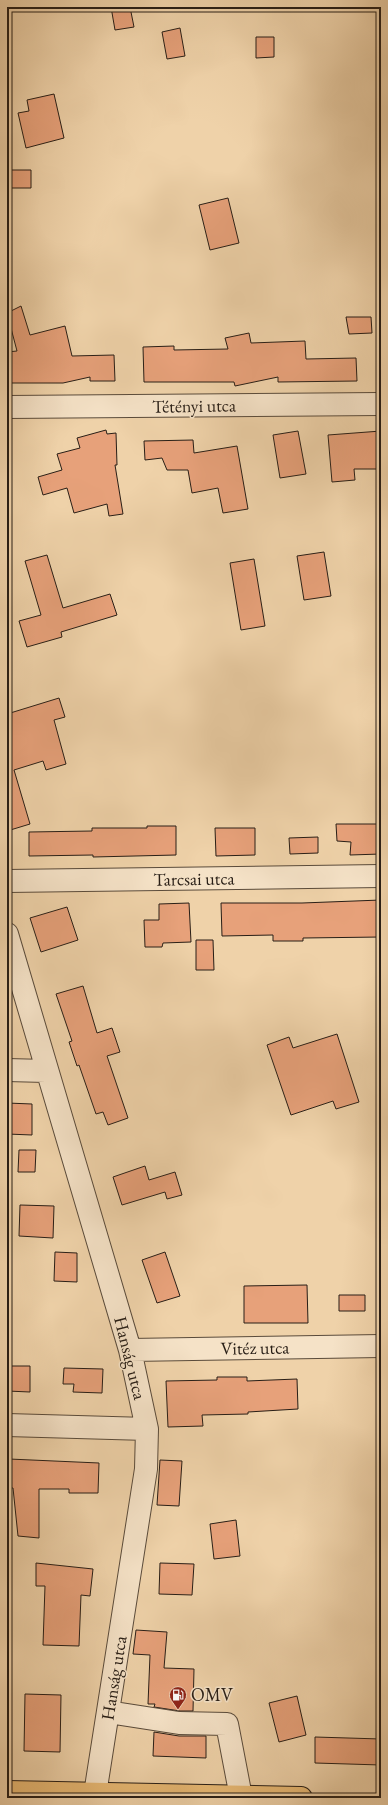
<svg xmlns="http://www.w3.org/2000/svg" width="388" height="1805" font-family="'EB Garamond',serif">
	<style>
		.building { fill: #e7a17a; stroke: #281e16 }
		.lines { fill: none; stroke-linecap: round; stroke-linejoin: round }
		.minor-casing { stroke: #5a4b3b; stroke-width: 24 }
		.major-casing { stroke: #281e16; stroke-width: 24 }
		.minor { stroke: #f5e2c7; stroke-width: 22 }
		.major { stroke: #e8b974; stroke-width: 22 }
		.labels { text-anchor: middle; stroke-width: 3; stroke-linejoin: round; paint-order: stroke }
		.street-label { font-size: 18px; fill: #281e16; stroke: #f5e2c7 }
		.poi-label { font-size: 18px; fill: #281e16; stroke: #f5e2c7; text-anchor: start }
	</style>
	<rect width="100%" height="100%" fill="#efd2a9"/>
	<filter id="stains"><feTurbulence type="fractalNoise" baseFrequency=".005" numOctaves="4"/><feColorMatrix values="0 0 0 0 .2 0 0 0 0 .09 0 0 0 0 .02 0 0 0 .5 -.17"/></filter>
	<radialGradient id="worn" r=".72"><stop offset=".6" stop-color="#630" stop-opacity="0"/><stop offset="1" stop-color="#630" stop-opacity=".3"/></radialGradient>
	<path class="building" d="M 111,7 L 130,7 L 134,27 L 115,30 Z
		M 180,28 L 185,56 L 167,59 L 162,32 Z
		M 256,37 L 274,37 L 274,57 L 256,58 Z
		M 54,94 L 64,138 L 26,148 L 18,113 L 29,111 L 27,100 Z
		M 7,170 L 31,170 L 31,188 L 7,188 Z
		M 228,198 L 239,243 L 210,250 L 199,205 Z
		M 21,306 L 30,335 L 65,326 L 72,356 L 114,355 L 115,381 L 90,381 L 90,377 L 63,383 L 7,383 L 7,352 L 17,351 L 7,313 Z
		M 346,317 L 371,317 L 372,333 L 349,334 Z
		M 249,333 L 251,343 L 305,341 L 306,359 L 356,358 L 357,381 L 278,382 L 278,377 L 235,386 L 234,382 L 144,382 L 143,347 L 174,346 L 174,350 L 228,349 L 225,338 Z
		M 106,430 L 107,434 L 116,433 L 117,465 L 115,465 L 123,514 L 109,516 L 107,504 L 74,513 L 67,488 L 43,495 L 38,477 L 62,470 L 57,454 L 80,448 L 77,438 Z
		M 298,431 L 306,474 L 280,478 L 273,435 Z
		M 381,431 L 381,469 L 354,469 L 355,480 L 332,482 L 328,435 Z
		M 193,440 L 194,453 L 237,446 L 248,509 L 223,513 L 218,488 L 192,493 L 188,470 L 167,470 L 162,458 L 145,460 L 144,441 Z
		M 324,552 L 331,596 L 304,600 L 297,556 Z
		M 47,555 L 63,608 L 110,594 L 117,615 L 61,632 L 62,637 L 27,647 L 19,621 L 41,615 L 25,561 Z
		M 254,559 L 265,626 L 241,630 L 230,563 Z
		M 59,698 L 65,717 L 54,720 L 66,764 L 46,770 L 43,761 L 14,770 L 30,824 L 7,831 L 7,714 Z
		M 336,824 L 381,824 L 381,854 L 350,855 L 351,842 L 337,841 Z
		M 147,826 L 176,826 L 176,855 L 93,857 L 93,855 L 29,856 L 29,832 L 92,831 L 92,828 L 147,828 Z
		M 215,828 L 255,828 L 255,855 L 216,856 Z
		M 318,837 L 318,853 L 290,854 L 289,838 Z
		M 381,900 L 381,937 L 303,938 L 303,941 L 273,941 L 273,935 L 222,936 L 221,903 L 302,903 Z
		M 189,903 L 191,942 L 163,943 L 162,947 L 145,947 L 144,920 L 159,920 L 159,904 Z
		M 67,907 L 78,940 L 41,952 L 30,918 Z
		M 196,940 L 213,940 L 214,970 L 196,970 Z
		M 83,986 L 97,1033 L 112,1028 L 120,1052 L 107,1056 L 128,1118 L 108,1125 L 103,1112 L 96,1114 L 79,1065 L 77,1066 L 69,1042 L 72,1041 L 56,994 Z
		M 337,1034 L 359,1102 L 336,1109 L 333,1101 L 291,1115 L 267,1045 L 289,1037 L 293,1048 Z
		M 7,1103 L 32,1104 L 32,1135 L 7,1134 Z
		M 19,1150 L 36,1150 L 35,1172 L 18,1172 Z
		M 145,1166 L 149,1180 L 175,1172 L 182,1195 L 167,1199 L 165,1192 L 122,1205 L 113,1177 Z
		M 20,1205 L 54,1206 L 53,1238 L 19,1236 Z
		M 55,1252 L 77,1253 L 77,1282 L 54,1281 Z
		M 165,1252 L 180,1296 L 157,1303 L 142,1260 Z
		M 307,1285 L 308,1323 L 244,1323 L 244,1286 Z
		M 339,1295 L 365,1295 L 365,1311 L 339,1311 Z
		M 7,1366 L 30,1366 L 30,1392 L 7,1391 Z
		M 64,1368 L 103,1369 L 102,1393 L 73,1392 L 74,1384 L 63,1384 Z
		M 217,1377 L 247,1377 L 247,1381 L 297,1379 L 298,1409 L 248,1412 L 248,1414 L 202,1415 L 203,1426 L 168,1427 L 166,1381 L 217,1380 Z
		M 9,1459 L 99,1463 L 98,1493 L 69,1493 L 69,1489 L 39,1489 L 39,1538 L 18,1536 L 13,1488 L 8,1488 Z
		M 160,1460 L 182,1461 L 179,1506 L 157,1505 Z
		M 236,1520 L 240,1556 L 214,1559 L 210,1524 Z
		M 36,1563 L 93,1569 L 90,1596 L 81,1595 L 79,1646 L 43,1645 L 45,1586 L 36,1586 Z
		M 160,1563 L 194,1564 L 192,1595 L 159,1594 Z
		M 136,1630 L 167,1632 L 164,1668 L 194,1669 L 193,1711 L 180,1711 L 154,1707 L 155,1704 L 148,1704 L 150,1655 L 133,1654 Z
		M 25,1694 L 61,1695 L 60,1752 L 24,1751 Z
		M 297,1696 L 306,1735 L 279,1742 L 269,1703 Z
		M 154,1732 L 179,1736 L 206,1736 L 206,1758 L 153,1756 Z
		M 315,1737 L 381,1739 L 381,1765 L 315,1763 Z"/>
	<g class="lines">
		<g class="minor-casing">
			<path id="minor" d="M 7,407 L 381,404
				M 7,881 L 381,876
				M 7,934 L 130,1350 L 147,1429 L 146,1469 L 95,1794 L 97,1798
				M 7,1070 L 46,1071
				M 130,1350 L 381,1346
				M 7,1425 L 147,1429
				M 108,1712 L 179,1723 L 227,1724 L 241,1797"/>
		</g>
		<g class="major-casing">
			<path id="major" d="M 7,1792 L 301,1798"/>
		</g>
		<use href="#minor" class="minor"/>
		<use href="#major" class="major"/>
	</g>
	<defs>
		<g id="fuel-pin" transform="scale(0.9)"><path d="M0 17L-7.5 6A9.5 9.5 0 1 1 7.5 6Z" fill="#8f2418" stroke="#f5e2c7"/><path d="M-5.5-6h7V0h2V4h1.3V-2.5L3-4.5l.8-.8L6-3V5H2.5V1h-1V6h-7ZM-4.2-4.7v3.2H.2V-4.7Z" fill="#fff"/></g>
	</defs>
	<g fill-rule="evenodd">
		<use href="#fuel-pin" x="178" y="1695"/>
	</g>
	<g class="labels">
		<g class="street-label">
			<text transform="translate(194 406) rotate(-1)" y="6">Tétényi utca</text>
			<text transform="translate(194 879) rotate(-1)" y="6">Tarcsai utca</text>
			<text transform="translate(255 1348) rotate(-1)" y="6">Vitéz utca</text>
			<text transform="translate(130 1358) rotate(76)" y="6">Hanság utca</text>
			<text transform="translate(114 1678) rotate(-81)" y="6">Hanság utca</text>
		</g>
		<g class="poi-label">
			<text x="191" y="1701">OMV</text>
		</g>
	</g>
	<rect width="388" height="1805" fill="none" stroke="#efd2a9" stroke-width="24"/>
	<rect x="8" y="8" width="372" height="1789" fill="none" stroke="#281e16" stroke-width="2"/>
	<rect x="12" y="12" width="364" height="1781" fill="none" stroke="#281e16"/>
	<rect width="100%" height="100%" filter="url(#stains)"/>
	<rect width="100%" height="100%" fill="url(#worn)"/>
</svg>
